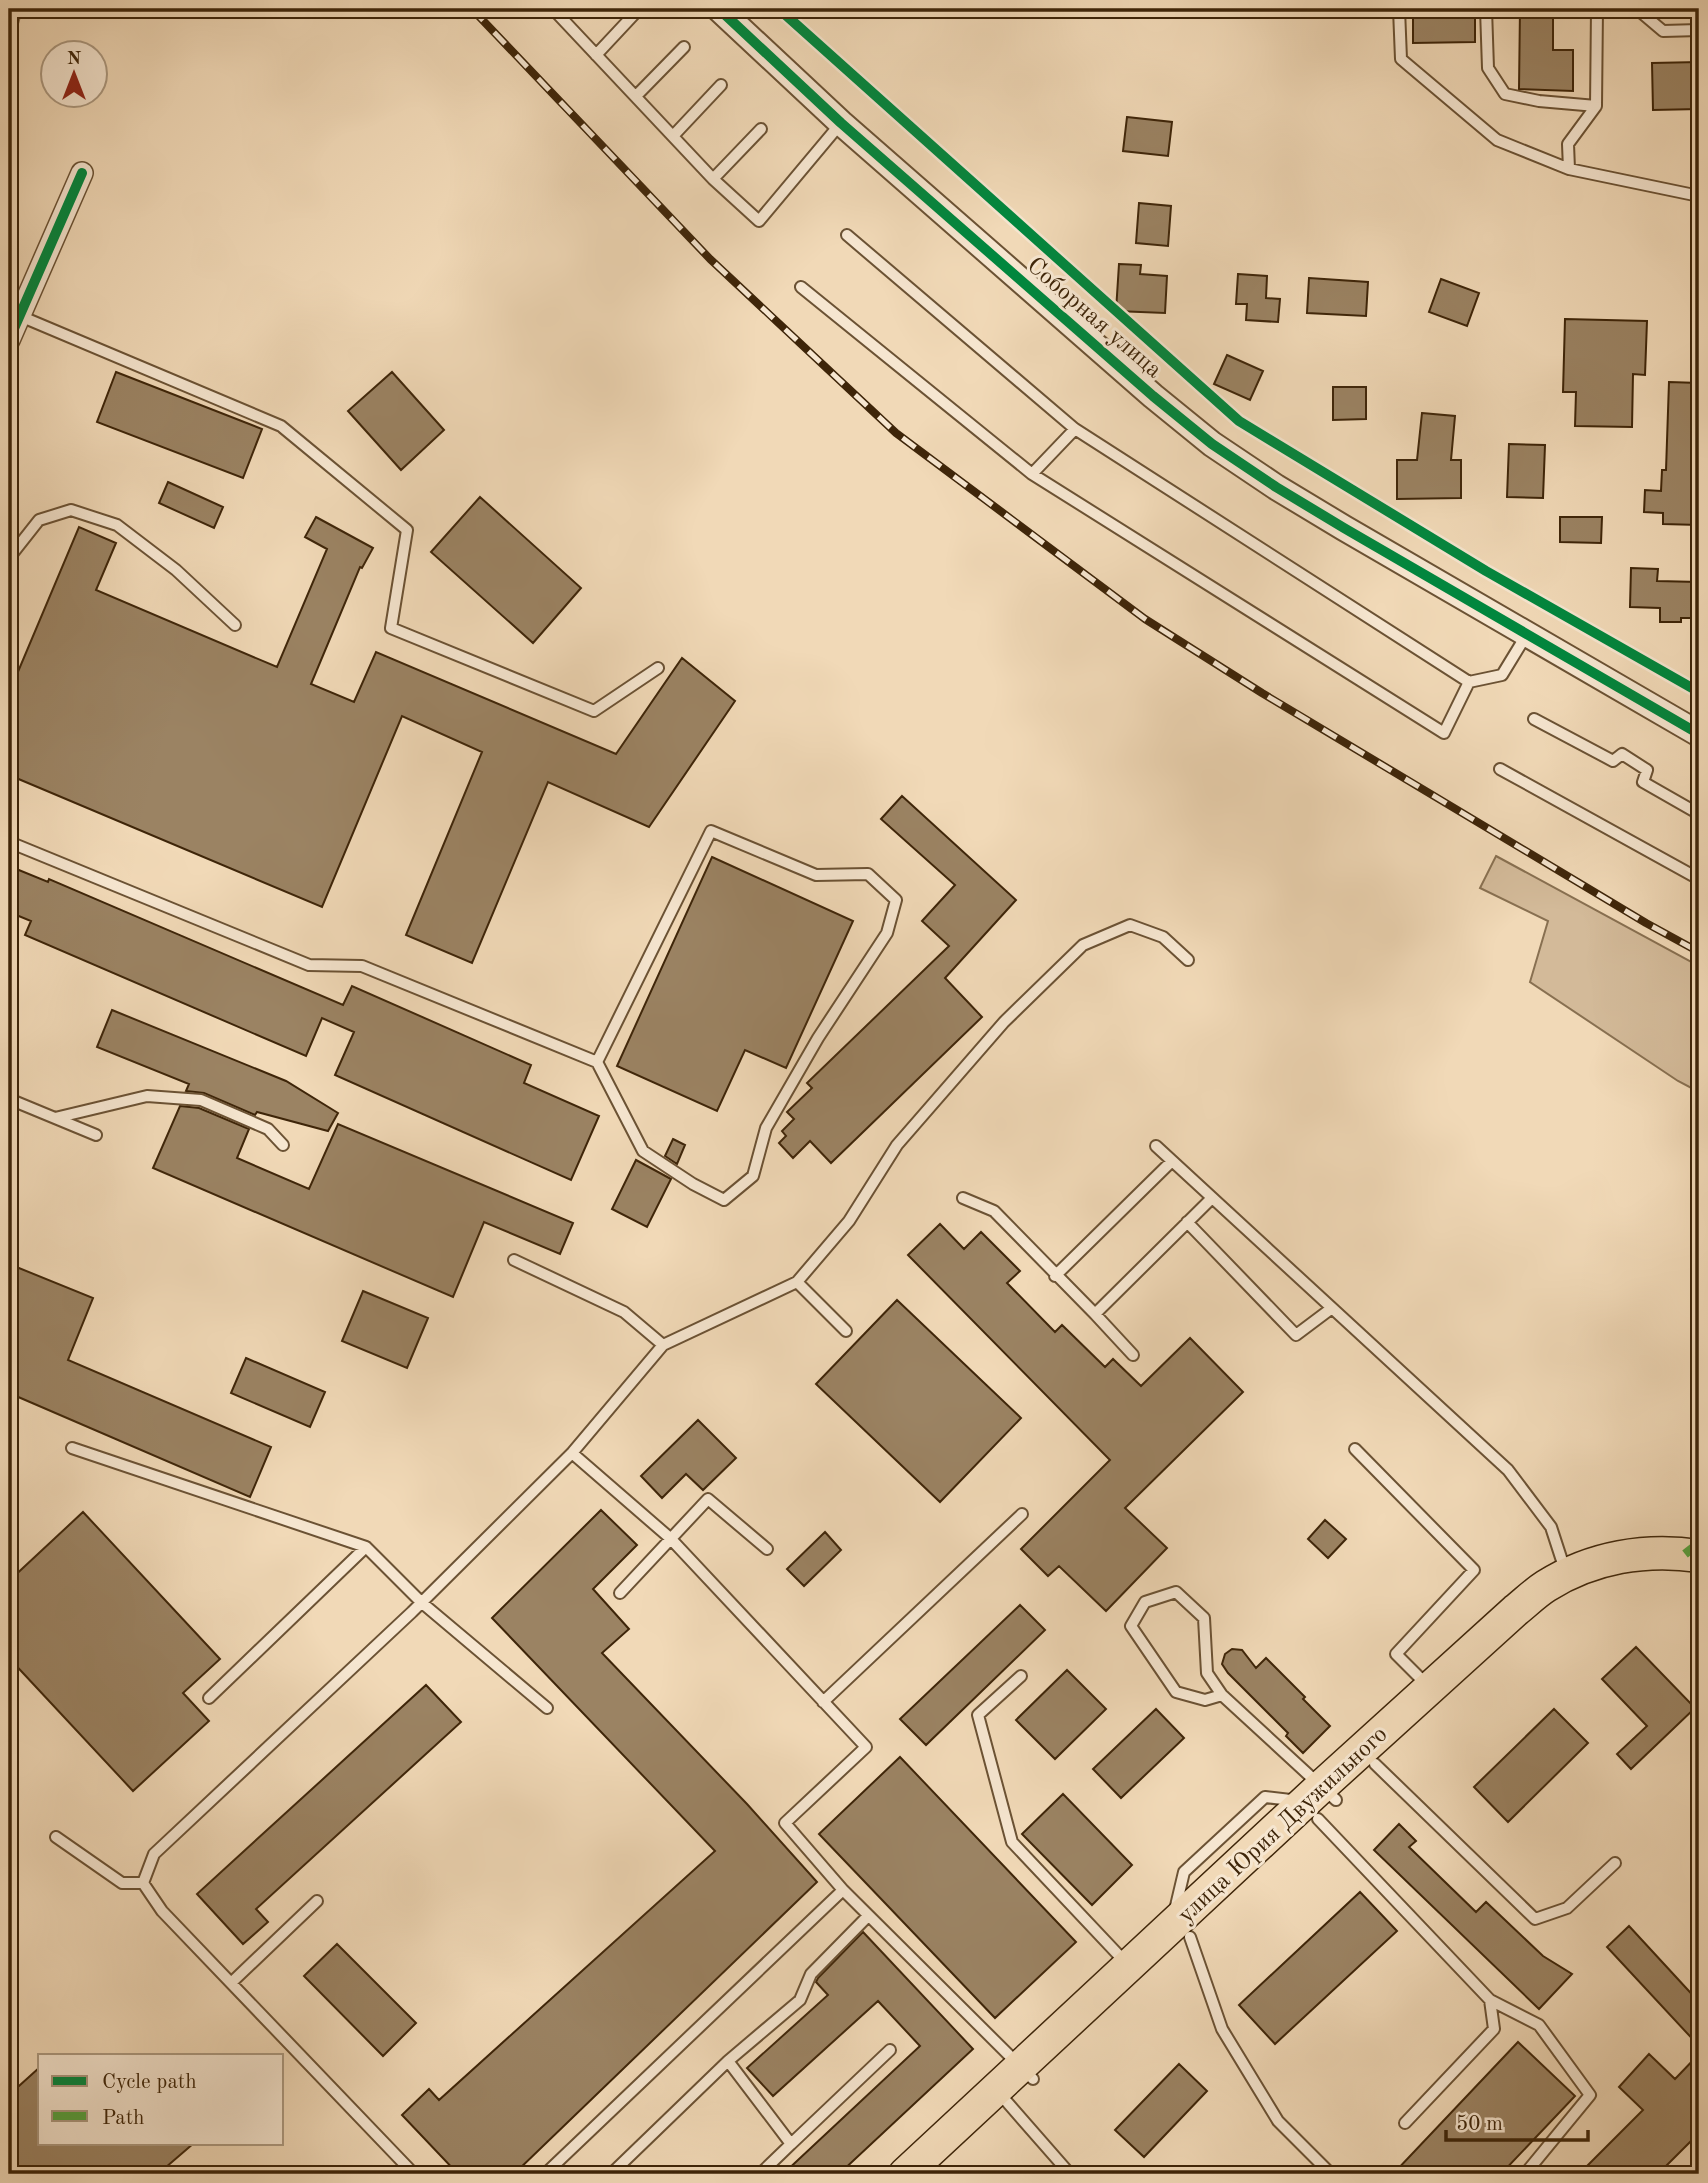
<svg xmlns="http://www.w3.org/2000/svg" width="1708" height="2183" font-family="'Old Standard TT',serif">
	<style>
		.green { fill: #d3ba99; stroke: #887051; stroke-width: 2 }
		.building { fill: #9b8363; stroke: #3e2509; stroke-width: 2 }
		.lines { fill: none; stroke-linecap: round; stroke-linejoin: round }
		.service-casing { stroke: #6b5234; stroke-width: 14 }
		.minor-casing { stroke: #6b5234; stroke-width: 24 }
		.tertiary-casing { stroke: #6b5234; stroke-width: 28 }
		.primary-casing { stroke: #3e2509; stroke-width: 35 }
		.service { stroke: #f6e6d0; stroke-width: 10 }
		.minor { stroke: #f6e6d0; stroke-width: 21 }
		.tertiary { stroke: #f6e6d0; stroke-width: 24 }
		.primary { stroke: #f1d9b7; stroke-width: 32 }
		.rail-casing { stroke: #3e2509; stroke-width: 8 }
		.rail { stroke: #f6e6d0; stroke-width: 5; stroke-dasharray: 16; stroke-linecap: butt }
		.quiet { stroke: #54a33e; stroke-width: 9; stroke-dasharray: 18 9; stroke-linecap: butt }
		.cycleway-casing { stroke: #f6e6d0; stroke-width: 15 }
		.cycleway { stroke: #00873e; stroke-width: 10 }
		.labels { text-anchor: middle; stroke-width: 6; stroke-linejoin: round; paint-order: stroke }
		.street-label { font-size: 24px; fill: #3e2509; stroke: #f6e6d0 }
	</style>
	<rect width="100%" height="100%" fill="#f1d9b7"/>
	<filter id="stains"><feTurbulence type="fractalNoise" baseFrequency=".00286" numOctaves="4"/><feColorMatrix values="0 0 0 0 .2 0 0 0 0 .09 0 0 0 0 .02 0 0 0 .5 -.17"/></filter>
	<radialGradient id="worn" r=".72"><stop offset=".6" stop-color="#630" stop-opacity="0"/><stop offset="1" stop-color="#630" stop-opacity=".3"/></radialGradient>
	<path class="green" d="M 9,9 L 22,9 L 9,57 Z
		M 1496,856 L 1699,966 L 1699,1092 L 1678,1081 L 1530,982 L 1548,921 L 1480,888 Z"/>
	<path class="building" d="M 1413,9 L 1475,9 L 1475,42 L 1413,43 Z
		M 1520,9 L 1553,9 L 1553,50 L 1573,50 L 1573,91 L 1519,89 Z
		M 1699,62 L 1699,109 L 1653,110 L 1652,63 Z
		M 1127,117 L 1172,122 L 1168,156 L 1123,151 Z
		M 1139,203 L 1171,206 L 1168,246 L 1136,243 Z
		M 1119,264 L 1141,265 L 1140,274 L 1167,276 L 1165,313 L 1116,311 Z
		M 1238,274 L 1267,276 L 1266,298 L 1280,299 L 1278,322 L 1246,320 L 1247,304 L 1236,304 Z
		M 1309,278 L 1368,282 L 1366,316 L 1307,313 Z
		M 1441,279 L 1479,293 L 1467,326 L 1429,312 Z
		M 1565,319 L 1647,321 L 1645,375 L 1633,374 L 1632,427 L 1575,426 L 1576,392 L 1563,392 Z
		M 1227,355 L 1263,371 L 1250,400 L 1214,384 Z
		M 116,372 L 262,429 L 243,478 L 97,422 Z
		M 392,372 L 444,430 L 401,470 L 348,411 Z
		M 1669,382 L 1699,383 L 1699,525 L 1663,524 L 1663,513 L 1644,512 L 1645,490 L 1661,491 L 1662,470 L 1666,470 Z
		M 1333,387 L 1366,387 L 1366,419 L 1333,420 Z
		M 1422,413 L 1455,416 L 1451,460 L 1461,460 L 1461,498 L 1397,499 L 1397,460 L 1417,460 Z
		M 1509,444 L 1545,445 L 1543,498 L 1507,497 Z
		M 168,482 L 223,507 L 214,528 L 159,503 Z
		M 480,497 L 581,588 L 533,643 L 431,552 Z
		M 316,517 L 373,548 L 362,568 L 360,567 L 311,684 L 354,702 L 376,652 L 616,754 L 682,658 L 735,701 L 649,827 L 548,782 L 472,963 L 406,935 L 482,752 L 402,716 L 322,907 L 9,775 L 9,693 L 79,527 L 116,543 L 96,590 L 277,667 L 327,549 L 305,537 Z
		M 1560,517 L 1602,517 L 1601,543 L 1560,542 Z
		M 1631,568 L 1658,569 L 1657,581 L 1699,582 L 1699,618 L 1681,618 L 1681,622 L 1660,622 L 1660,608 L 1630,607 Z
		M 902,796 L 1016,900 L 945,978 L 982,1017 L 831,1163 L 810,1141 L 793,1158 L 779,1143 L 786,1136 L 782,1131 L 794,1119 L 787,1112 L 812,1088 L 807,1083 L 949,946 L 922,921 L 955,885 L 881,819 Z
		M 712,857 L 853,921 L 786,1068 L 745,1050 L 717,1111 L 617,1066 Z
		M 9,866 L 48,882 L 49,879 L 343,1005 L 352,986 L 531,1065 L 524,1083 L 599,1116 L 571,1180 L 335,1075 L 354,1032 L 322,1018 L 306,1056 L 25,935 L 31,921 L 9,912 Z
		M 112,1010 L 286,1081 L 338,1113 L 328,1131 L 257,1112 L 255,1115 L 204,1093 L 186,1091 L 189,1084 L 97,1047 Z
		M 180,1106 L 199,1108 L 249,1129 L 237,1158 L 309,1189 L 338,1124 L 573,1223 L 560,1254 L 484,1222 L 453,1297 L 153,1168 Z
		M 673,1139 L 685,1145 L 677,1164 L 665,1156 Z
		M 636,1160 L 671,1179 L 647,1227 L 612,1209 Z
		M 940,1224 L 964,1249 L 981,1232 L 1020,1271 L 1007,1283 L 1055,1332 L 1062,1325 L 1105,1367 L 1113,1359 L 1141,1386 L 1190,1338 L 1243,1392 L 1125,1508 L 1167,1548 L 1106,1611 L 1059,1566 L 1048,1576 L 1021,1549 L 1110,1460 L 908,1255 Z
		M 9,1264 L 93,1298 L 68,1360 L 271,1447 L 250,1497 L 9,1393 Z
		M 363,1291 L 428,1318 L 407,1368 L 342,1341 Z
		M 897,1300 L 1021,1418 L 940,1502 L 816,1384 Z
		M 246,1358 L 325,1392 L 310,1427 L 231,1393 Z
		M 698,1420 L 736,1458 L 703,1490 L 686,1474 L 662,1498 L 641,1476 Z
		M 601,1510 L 637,1545 L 593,1589 L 629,1629 L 602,1653 L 747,1804 L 817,1882 L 514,2174 L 458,2174 L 402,2115 L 429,2089 L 439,2100 L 715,1851 L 492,1618 Z
		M 83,1512 L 220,1659 L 183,1693 L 209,1721 L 133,1791 L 9,1658 L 9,1581 Z
		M 1325,1520 L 1346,1539 L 1328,1558 L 1308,1539 Z
		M 825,1532 L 841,1550 L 804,1586 L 787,1569 Z
		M 1020,1605 L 1045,1630 L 926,1745 L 900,1719 Z
		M 1636,1647 L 1695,1708 L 1631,1769 L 1617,1754 L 1647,1726 L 1602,1679 Z
		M 1232,1649 L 1242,1650 L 1256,1668 L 1266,1658 L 1305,1697 L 1303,1699 L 1330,1726 L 1303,1753 L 1286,1736 L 1288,1733 L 1228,1673 L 1222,1664 L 1225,1654 Z
		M 1067,1670 L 1106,1709 L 1055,1759 L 1016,1720 Z
		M 426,1685 L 461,1722 L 256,1909 L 268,1922 L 243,1944 L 197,1894 Z
		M 1156,1709 L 1184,1738 L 1121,1798 L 1093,1769 Z
		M 1554,1709 L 1588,1743 L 1508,1822 L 1474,1787 Z
		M 900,1757 L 1076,1942 L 995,2018 L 819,1834 Z
		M 1063,1794 L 1132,1865 L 1092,1905 L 1022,1834 Z
		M 1399,1824 L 1416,1841 L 1409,1847 L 1476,1912 L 1486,1902 L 1543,1956 L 1572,1974 L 1539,2009 L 1374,1850 Z
		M 1360,1892 L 1397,1931 L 1275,2044 L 1239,2005 Z
		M 1629,1926 L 1699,2002 L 1699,2046 L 1607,1947 Z
		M 863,1932 L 973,2049 L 839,2174 L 783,2174 L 920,2046 L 878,2001 L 773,2096 L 747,2068 L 828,1995 L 816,1982 L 818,1978 Z
		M 337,1944 L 416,2023 L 383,2056 L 304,1976 Z
		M 1518,2042 L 1575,2096 L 1501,2174 L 1393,2174 Z
		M 1649,2054 L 1675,2079 L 1699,2054 L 1699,2133 L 1658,2174 L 1579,2174 L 1643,2110 L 1619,2087 Z
		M 1179,2064 L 1207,2091 L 1144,2157 L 1115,2130 Z
		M 40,2067 L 40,2143 L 194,2143 L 158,2174 L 19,2174 L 9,2163 L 9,2095 Z"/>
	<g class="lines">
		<g class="service-casing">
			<path id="service" d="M 553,9 L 713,179 L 759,221 L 841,123
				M 1399,9 L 1401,59 L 1497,140 L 1569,169
				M 1486,9 L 1488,68 L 1505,94 L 1539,101 L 1596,106
				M 1597,9 L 1596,106 L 1568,144 L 1569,169 L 1699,196
				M 1637,9 L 1663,31 L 1699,30
				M 596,55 L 639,9
				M 636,96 L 684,47
				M 673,136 L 721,85
				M 713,179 L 761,129
				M 847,235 L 1075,429 L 1469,682 L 1502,675 L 1527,634
				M 801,287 L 1032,474 L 1444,733 L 1469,682
				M 20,316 L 281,426 L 407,530 L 391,628 L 594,711 L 658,668
				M 1032,474 L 1075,429
				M 9,558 L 39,520 L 71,510 L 117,525 L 176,570 L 235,625
				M 1534,719 L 1613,761 L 1622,754 L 1647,770 L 1643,782 L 1699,814
				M 1500,769 L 1699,879
				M 9,842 L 309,965 L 362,966 L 597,1062 L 711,831 L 816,875 L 868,874 L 896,900 L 887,933 L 818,1038 L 766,1128 L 753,1176 L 724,1200 L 693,1184 L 643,1151 L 597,1062
				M 9,1099 L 96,1135
				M 55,1118 L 147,1096 L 201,1100 L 268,1129 L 283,1145
				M 1156,1146 L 1508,1470 L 1551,1527 L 1566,1573
				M 963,1198 L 994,1211 L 1095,1314
				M 1187,1222 L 1296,1335 L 1332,1308
				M 514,1260 L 624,1312 L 663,1345
				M 1055,1276 L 1172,1161
				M 797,1282 L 846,1331
				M 1133,1355 L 1095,1314 L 1212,1198
				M 72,1448 L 366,1547
				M 1355,1449 L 1474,1570 L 1396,1654 L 1429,1687
				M 572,1453 L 670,1538 L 866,1747 L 785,1823 L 843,1890 L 1033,2079
				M 620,1593 L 708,1499 L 767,1549
				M 1021,1676 L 978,1715 L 1012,1842 L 1127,1964
				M 1222,1695 L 1207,1673 L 1204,1618 L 1176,1592 L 1145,1602 L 1131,1626 L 1176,1692 L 1205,1700 L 1222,1695 L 1336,1800
				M 209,1698 L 366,1547 L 421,1602 L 547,1708
				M 823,1702 L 1022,1514
				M 1375,1764 L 1535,1919 L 1567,1908 L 1615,1863
				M 1318,1819 L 1490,2000 L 1539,2025 L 1590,2095 L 1525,2174
				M 56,1837 L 122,1883 L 143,1883
				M 1175,1910 L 1184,1872 L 1265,1797 L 1299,1801
				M 1190,1937 L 1222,2029 L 1278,2121 L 1331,2174
				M 231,1983 L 317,1901
				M 728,2061 L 791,2144 L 760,2174
				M 1007,2102 L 1070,2174
				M 1405,2123 L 1494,2029 L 1490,2000
				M 791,2144 L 890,2050
				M 414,2174 L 162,1911 L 143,1883 L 154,1854 L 412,1612 L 572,1453 L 663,1345 L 797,1282 L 849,1221 L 897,1145 L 1004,1022 L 1083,945 L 1130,925 L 1163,937 L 1188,960
				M 545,2174 L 843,1890
				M 611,2174 L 728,2061 L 800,2000 L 811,1974 L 868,1916"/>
		</g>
		<g class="minor-casing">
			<path id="minor" d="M 9,340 L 82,173"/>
		</g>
		<g class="tertiary-casing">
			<path id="tertiary" d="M 719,9 L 841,123 L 1153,396 L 1212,444 L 1276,487 L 1344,528 L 1699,734"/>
		</g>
		<g class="primary-casing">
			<path id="primary" d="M 905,2174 L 1323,1785 L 1516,1610 C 1526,1602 1535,1593 1546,1586 C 1592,1557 1646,1548 1699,1556"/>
		</g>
		<use href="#service" class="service"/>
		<use href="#minor" class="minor"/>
		<use href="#tertiary" class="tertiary"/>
		<use href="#primary" class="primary"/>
		<g class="rail-casing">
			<path id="rail" d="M 472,9 L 710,259 L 896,433 L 1145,619 L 1262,693 L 1646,923 L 1699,952"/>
		</g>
		<use href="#rail" class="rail"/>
		<path class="quiet" d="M 1685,1554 L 1699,1543"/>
		<g class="cycleway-casing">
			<path id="cycleway" d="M 719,9 L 841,123 L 1153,396 L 1212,444 L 1276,487 L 1344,528 L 1699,734
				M 779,9 L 1239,421 L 1486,571 L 1699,692
				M 9,340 L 82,173"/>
		</g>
		<use href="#cycleway" class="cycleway"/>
	</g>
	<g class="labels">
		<g class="street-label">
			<text transform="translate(1095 317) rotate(41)" y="8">Соборная улица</text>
			<text transform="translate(1282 1824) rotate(-43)" y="8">улица Юрия Двужильного</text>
		</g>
	</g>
	<rect width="1708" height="2183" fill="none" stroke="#f1d9b7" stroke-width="35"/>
	<rect x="10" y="10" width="1687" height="2162" fill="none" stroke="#3e2509" stroke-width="3.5"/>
	<rect x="18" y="18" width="1673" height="2148" fill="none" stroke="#3e2509" stroke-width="2"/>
	<rect x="38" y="2054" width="245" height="91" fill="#f6e6d0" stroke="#ac9980" stroke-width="2"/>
	<rect x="52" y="2076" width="35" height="10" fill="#00873e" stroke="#ac9980" stroke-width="2"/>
	<text x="102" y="2088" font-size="21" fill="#3e2509">Cycle path</text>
	<rect x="52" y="2111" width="35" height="10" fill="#54a33e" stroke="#ac9980" stroke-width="2"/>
	<text x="102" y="2124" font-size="21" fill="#3e2509">Path</text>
	<g transform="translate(74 74)"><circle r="33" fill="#f6e6d0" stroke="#ac9980" stroke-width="2"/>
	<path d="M0-5L12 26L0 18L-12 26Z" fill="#8f2418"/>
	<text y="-10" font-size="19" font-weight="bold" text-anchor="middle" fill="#3e2509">N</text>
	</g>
	<path d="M1446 2130v10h142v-10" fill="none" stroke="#3e2509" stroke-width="3.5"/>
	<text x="1456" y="2130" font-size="21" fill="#3e2509" stroke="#f6e6d0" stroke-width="5" paint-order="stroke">50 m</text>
	<rect width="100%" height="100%" filter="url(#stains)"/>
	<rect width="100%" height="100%" fill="url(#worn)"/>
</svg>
